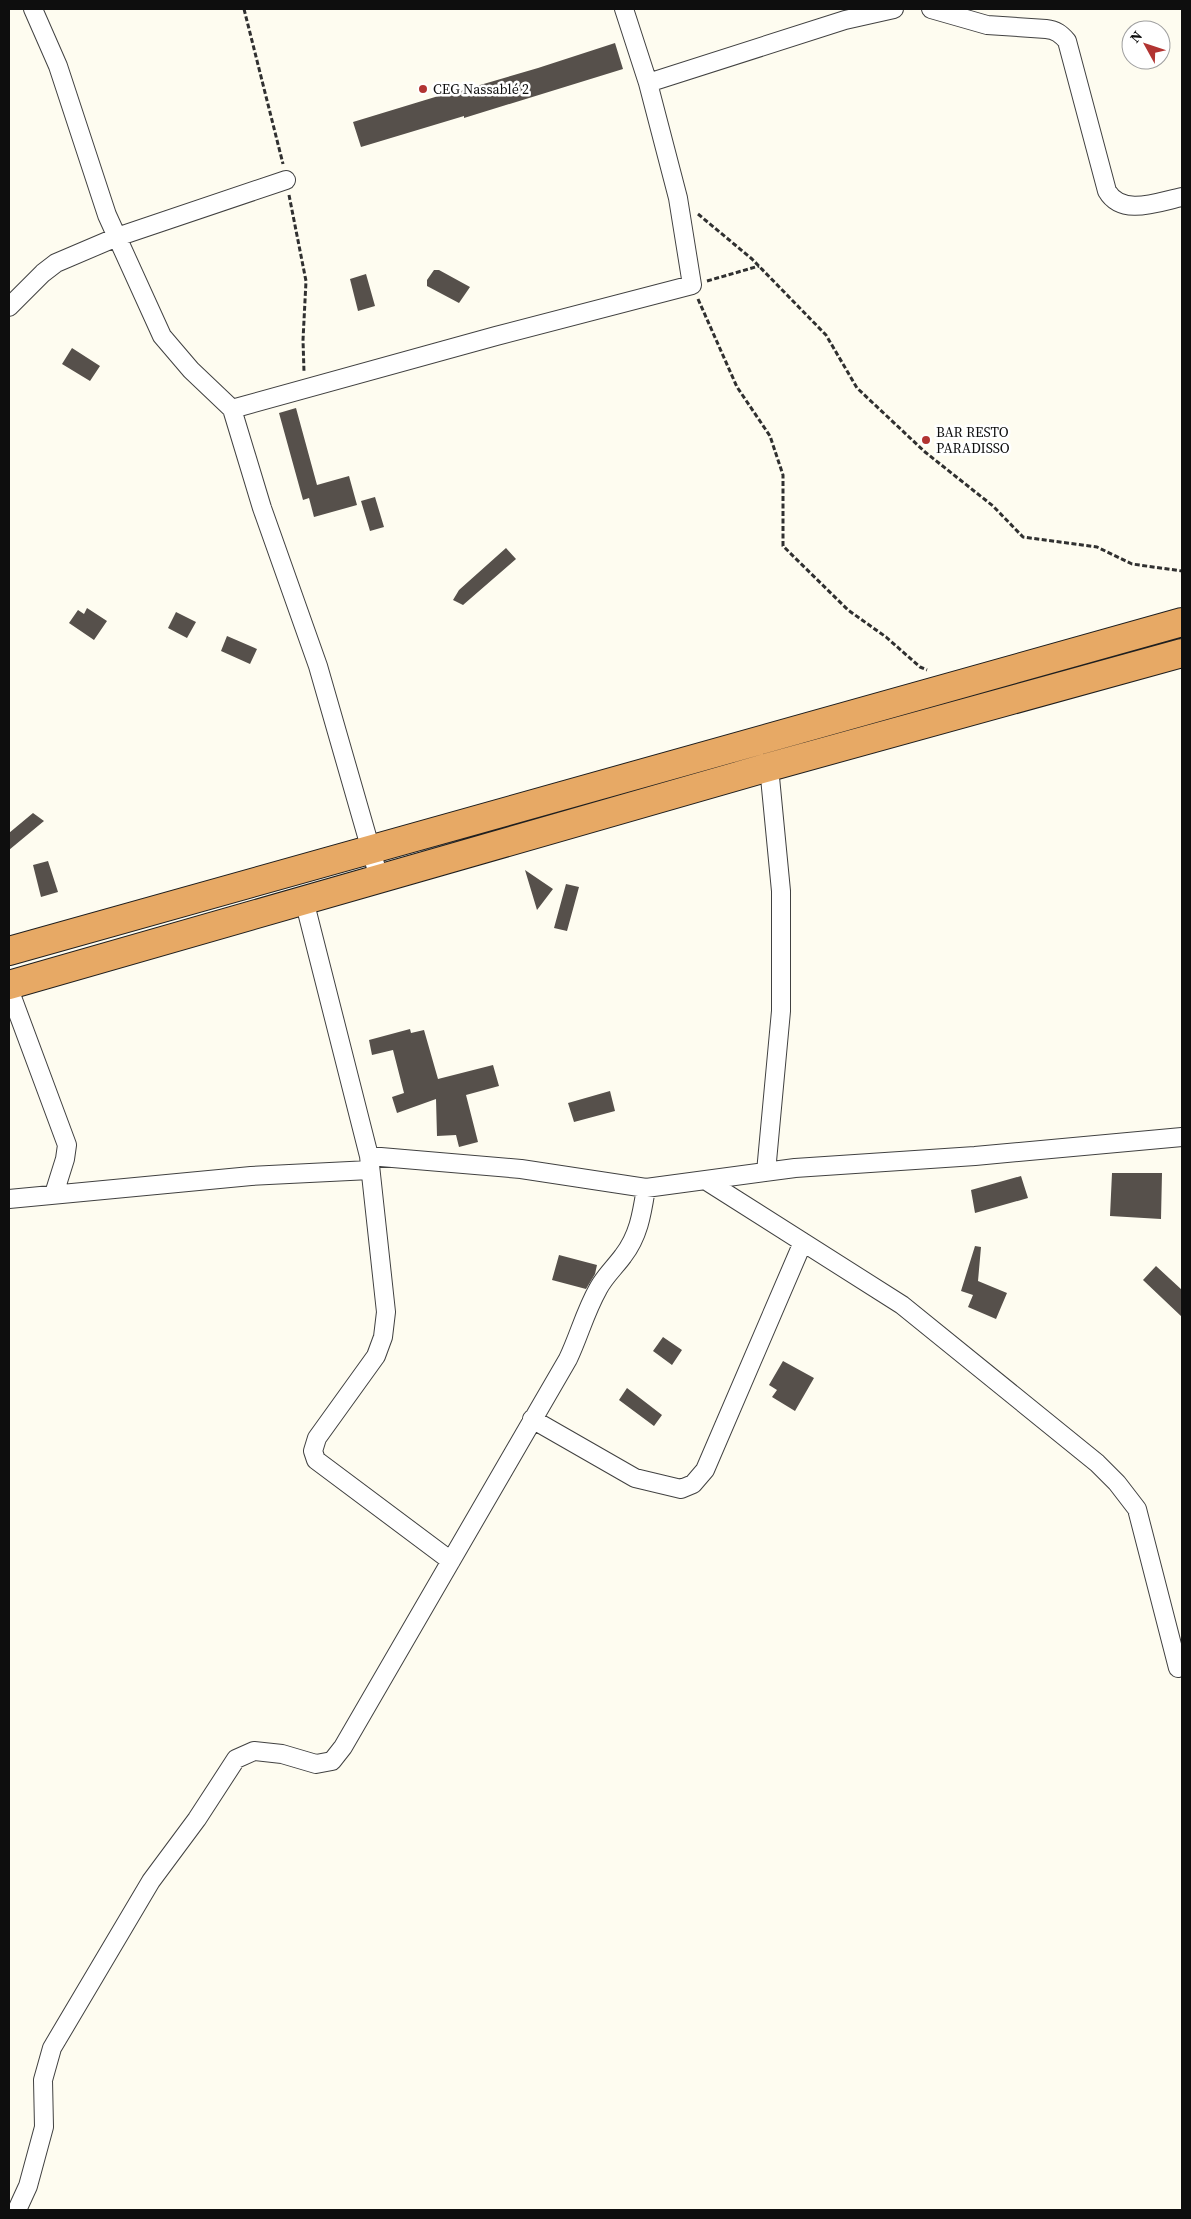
<svg xmlns="http://www.w3.org/2000/svg" width="1191" height="2219" font-family="'Source Serif 4',serif">
	<style>
		.building { fill: #56504b }
		.lines { fill: none; stroke-linecap: round; stroke-linejoin: round }
		.street-casing { stroke: #414141; stroke-width: 20 }
		.highway-casing { stroke: #1f1f1f; stroke-width: 30 }
		.path { stroke: #303030; stroke-width: 3; stroke-dasharray: 5 2.5; stroke-linecap: butt }
		.street { stroke: #fff; stroke-width: 18 }
		.highway { stroke: #e7a965; stroke-width: 28 }
		.poi-dot { fill: #b23432; stroke: #fff; stroke-width: 2 }
		.labels { text-anchor: middle; stroke-width: 5; stroke-linejoin: round; paint-order: stroke }
		.poi-label { font-size: 14px; fill: #0e0e0e; stroke: #fff; text-anchor: start }
	</style>
	<rect width="100%" height="100%" fill="#fefcf0"/>
	<path class="building" d="M 615,43 L 623,69 L 464,118 L 464,116 L 361,147 L 353,122 L 445,94 L 446,95 L 538,68 Z
		M 434,270 L 439,270 L 470,287 L 459,303 L 427,286 L 427,280 Z
		M 366,274 L 375,306 L 358,311 L 350,279 Z
		M 72,348 L 100,366 L 90,381 L 62,364 Z
		M 296,408 L 317,485 L 349,476 L 357,505 L 314,517 L 309,498 L 303,500 L 279,413 Z
		M 375,497 L 384,527 L 370,531 L 361,501 Z
		M 506,548 L 516,559 L 463,605 L 453,600 L 459,590 Z
		M 87,608 L 107,621 L 94,640 L 69,623 L 78,610 L 84,614 Z
		M 176,612 L 196,622 L 187,638 L 168,628 Z
		M 227,636 L 257,649 L 250,664 L 221,651 Z
		M 33,813 L 44,821 L 9,850 L 9,833 Z
		M 48,861 L 58,892 L 41,897 L 33,865 Z
		M 525,870 L 553,889 L 537,910 Z
		M 566,884 L 579,887 L 567,931 L 554,928 Z
		M 410,1029 L 411,1033 L 424,1030 L 438,1079 L 493,1065 L 499,1086 L 466,1095 L 478,1142 L 459,1147 L 456,1135 L 437,1136 L 436,1099 L 397,1113 L 392,1097 L 404,1093 L 393,1050 L 372,1055 L 369,1040 Z
		M 610,1091 L 615,1111 L 574,1122 L 568,1103 Z
		M 1112,1173 L 1162,1173 L 1161,1219 L 1110,1216 Z
		M 1021,1176 L 1028,1198 L 975,1213 L 971,1190 Z
		M 975,1246 L 981,1247 L 978,1281 L 1007,1293 L 996,1319 L 968,1307 L 973,1295 L 961,1291 Z
		M 559,1255 L 597,1265 L 595,1274 L 586,1289 L 552,1280 Z
		M 1156,1266 L 1182,1290 L 1182,1317 L 1143,1280 Z
		M 663,1337 L 682,1350 L 672,1365 L 653,1351 Z
		M 783,1361 L 814,1378 L 795,1411 L 772,1397 L 777,1390 L 769,1385 Z
		M 627,1388 L 662,1415 L 654,1426 L 619,1400 Z"/>
	<g class="lines">
		<g class="street-casing">
			<path id="street" d="M 33,9 L 58,66 L 107,215 L 162,336 L 191,370 L 232,409 L 262,508 L 318,666 L 379,878
				M 931,9 L 987,25 L 1046,29 C 1056,30 1061,34 1067,41 L 1107,191 C 1122,217 1158,202 1182,197
				M 648,83 L 845,20 L 894,9
				M 9,307 L 43,273 L 56,263 L 117,237 L 286,180
				M 232,409 L 496,336 L 692,285 L 678,198 L 648,83 L 624,9
				M 304,900 L 369,1156 L 521,1169 L 646,1188 L 795,1168 L 975,1156 L 1182,1137
				M 9,989 L 67,1145 L 65,1159 L 54,1194
				M 369,1156 L 386,1312 L 383,1337 L 376,1356 L 317,1438 L 313,1451 L 316,1460 L 451,1561
				M 766,1172 L 781,1011 L 781,891 L 769,767
				M 705,1180 L 902,1305 L 1097,1463 L 1117,1483 L 1137,1509 L 1178,1668
				M 9,1199 L 251,1176 L 370,1170
				M 532,1419 L 635,1478 L 681,1489 L 693,1484 L 705,1470 L 803,1242
				M 17,2210 L 28,2186 L 44,2127 L 43,2080 L 52,2048 L 151,1881 L 197,1819 L 236,1759 L 254,1751 L 282,1754 L 316,1764 L 332,1761 L 343,1747 L 568,1359 C 579,1336 585,1312 598,1289 C 604,1277 615,1267 623,1256 C 639,1235 642,1213 646,1188"/>
		</g>
		<g class="highway-casing">
			<path id="highway" d="M 9,951 L 1182,622
				M 9,985 L 769,767 L 1182,653"/>
		</g>
		<path class="path" d="M 244,9 L 283,164
			M 289,195 L 306,281 L 303,340 L 304,372
			M 698,214 L 752,259 L 826,335 L 857,388 L 925,452 L 993,506 L 1023,537 L 1097,547 L 1132,564 L 1182,571
			M 707,281 L 759,266
			M 698,299 L 737,387 L 770,436 L 783,475 L 783,546 L 848,610 L 886,637 L 920,667 L 927,670"/>
		<use href="#street" class="street"/>
		<use href="#highway" class="highway"/>
	</g>
	<g class="poi-dot">
		<circle cx="423" cy="89" r="5"/>
		<circle cx="926" cy="440" r="5"/>
	</g>
	<g class="labels">
		<g class="poi-label">
			<text x="433" y="94">CEG Nassablé 2</text>
			<text x="936" y="437">BAR RESTO<tspan x="936" dy="16">PARADISSO</tspan></text>
		</g>
	</g>
	<rect width="1191" height="2219" fill="none" stroke="#0e0e0e" stroke-width="20"/>
	<g transform="translate(1146 45) rotate(310)"><circle r="24" fill="#ffffff" stroke="#9f9f9f"/>
	<path d="M0-4L9 19L0 12L-9 19Z" fill="#b23432"/>
	<text y="-8" font-size="14" font-weight="bold" text-anchor="middle" fill="#0e0e0e">N</text>
	</g>
</svg>
